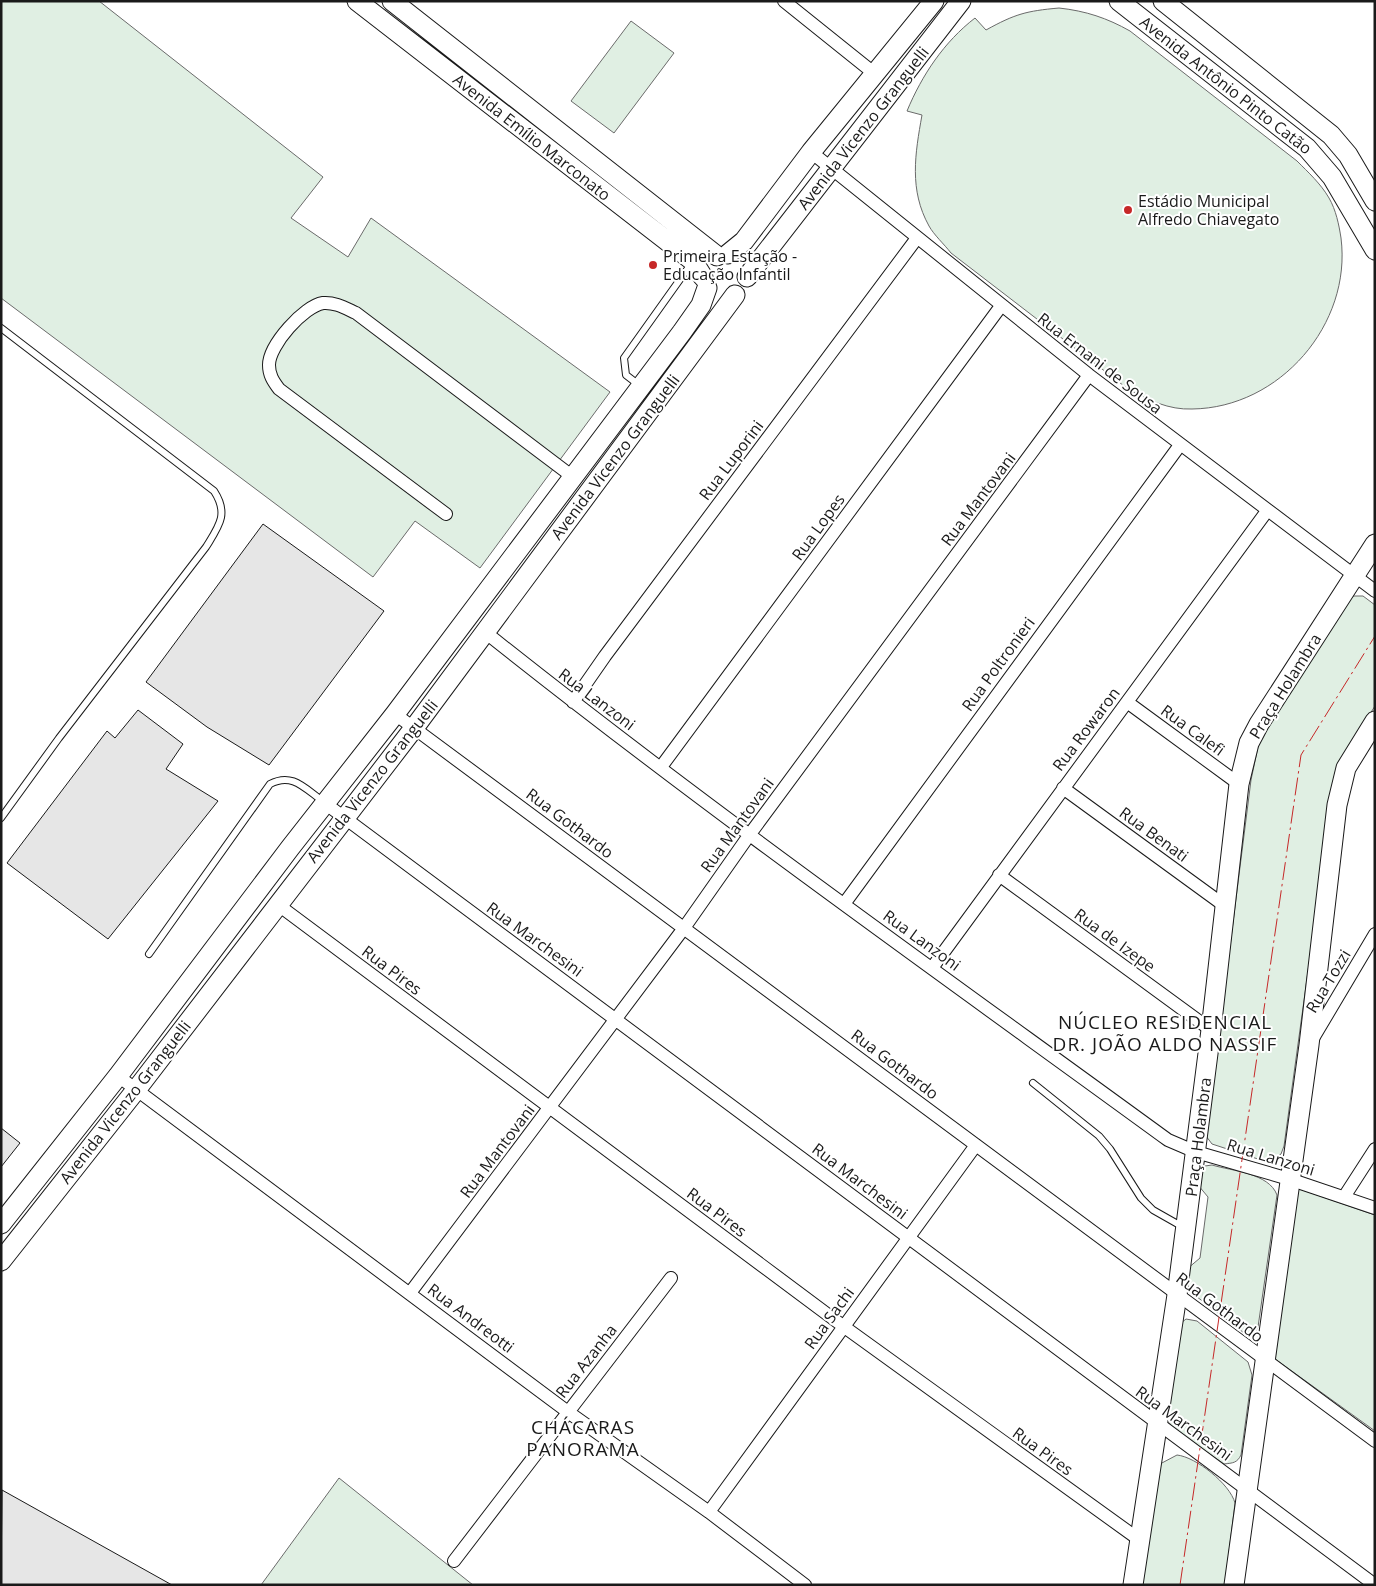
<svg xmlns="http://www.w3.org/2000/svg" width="1376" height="1586" font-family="'Open Sans',sans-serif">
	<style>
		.green { fill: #e0efe3; stroke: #6a6a6a }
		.building { fill: #e6e6e6; stroke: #1a1a1a }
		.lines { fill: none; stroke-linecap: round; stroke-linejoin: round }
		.lane-casing { stroke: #1a1a1a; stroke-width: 8 }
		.street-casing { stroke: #1a1a1a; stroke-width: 14 }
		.secondary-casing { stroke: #1a1a1a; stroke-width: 21 }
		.lane { stroke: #fff; stroke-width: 6 }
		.street { stroke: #fff; stroke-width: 12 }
		.secondary { stroke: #fff; stroke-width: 19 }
		.power { stroke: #c62828; stroke-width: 1; stroke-dasharray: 18 4 2.5 4; stroke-linecap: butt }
		.poi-dot { fill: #c62828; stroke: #fff; stroke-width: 2 }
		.labels { text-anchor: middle; stroke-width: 4; stroke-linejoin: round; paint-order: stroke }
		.street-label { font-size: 16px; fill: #1a1a1a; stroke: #fff }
		.poi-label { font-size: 16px; fill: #1a1a1a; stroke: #fff; text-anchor: start }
		.quarter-label { font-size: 19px; letter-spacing: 1px; fill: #1a1a1a; stroke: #fff }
	</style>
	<rect width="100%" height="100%" fill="#fff"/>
	<path class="green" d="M 1,1 L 99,1 L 323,177 L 291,218 L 348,257 L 371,218 L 610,392 L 480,568 L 415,521 L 373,577 L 1,298 Z
		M 1059,8 C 1086,11 1107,18 1130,31 L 1297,161 C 1308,172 1321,184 1329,198 C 1336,210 1339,225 1341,238 C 1352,324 1280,408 1192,409 C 1169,410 1148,400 1128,389 L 951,253 C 944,244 934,235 929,226 C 909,190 915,154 922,115 L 907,111 C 922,75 944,42 975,18 L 986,30 C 1015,14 1026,11 1059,8 Z
		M 631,21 L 674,53 L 614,133 L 571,101 Z
		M 1354,596 L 1363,596 L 1375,605 L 1375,706 L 1346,751 L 1335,775 L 1284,1146 L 1281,1154 L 1274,1159 L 1264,1161 L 1212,1144 L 1206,1136 L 1251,780 L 1259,742 L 1265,729 L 1349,598 Z
		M 1212,1165 C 1232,1171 1269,1173 1277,1195 L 1258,1327 L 1254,1334 L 1248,1336 L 1188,1290 L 1185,1284 L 1187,1269 L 1200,1258 L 1208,1197 L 1198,1185 L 1200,1171 L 1205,1166 Z
		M 1297,1188 L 1375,1215 L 1375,1431 L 1275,1359 Z
		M 1186,1319 L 1197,1321 L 1248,1362 L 1252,1375 L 1241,1455 C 1237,1463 1233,1463 1224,1464 L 1174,1429 L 1167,1420 L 1181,1323 Z
		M 1177,1455 C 1196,1457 1230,1484 1235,1503 L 1225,1585 L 1142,1585 L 1156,1474 L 1160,1464 Z
		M 339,1478 L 344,1482 L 473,1585 L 261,1585 Z"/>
	<path class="building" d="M 263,524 L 384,611 L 269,765 L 207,727 L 146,682 Z
		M 138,710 L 183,744 L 166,769 L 218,801 L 108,939 L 7,863 L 107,731 L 115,738 Z
		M 1,1128 L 20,1143 L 1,1167 Z
		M 2,1490 L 172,1585 L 1,1585 Z"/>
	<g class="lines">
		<g class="lane-casing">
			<path id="lane" d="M 1,328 L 214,491 C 229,514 219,526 206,547 L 59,738 L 1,818
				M 639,385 L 626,375 L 624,358 L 691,264
				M 149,954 L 270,784 C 293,772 305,789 324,802
				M 1033,1083 L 1099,1136 L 1110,1149 L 1141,1198 L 1153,1210 L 1183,1227"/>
		</g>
		<g class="street-casing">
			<path id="street" d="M 784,1 L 875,74
				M 811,152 L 1089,375 L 1375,591
				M 446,514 L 279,389 C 273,381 269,375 269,365 C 269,345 304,306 323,303 C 335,302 345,308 356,313 L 573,477
				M 485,632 C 707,809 939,973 1168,1140 L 1196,1152 L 1289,1179 L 1375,1208
				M 573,702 L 605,656 L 917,238
				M 1127,702 L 1239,784
				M 395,714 L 1375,1441
				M 661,767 L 1001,306
				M 1063,788 L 1225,906
				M 326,804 L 1375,1585
				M 999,875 L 1211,1030
				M 277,904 L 843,1326 L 1141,1541
				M 844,904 L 1180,445
				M 932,968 L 1267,511
				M 1312,1040 L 1375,934
				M 118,1076 L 568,1412 L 709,1512 L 805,1585
				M 1344,1197 L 1375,1149
				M 410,1293 L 684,928 L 750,834 L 1089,375
				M 709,1512 L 976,1145
				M 454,1561 L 671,1278"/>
		</g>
		<g class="secondary-casing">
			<path id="secondary" d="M 357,1 L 693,261 L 703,277
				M 392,1 L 717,256
				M 1119,1 L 1307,148 L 1332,177 L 1375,250
				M 1163,1 L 1331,135 L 1348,155 L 1375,201
				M 728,254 L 744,241 L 811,152 L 934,1
				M 747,277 L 961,1
				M 1,1224 L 118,1076 L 290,848 L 395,714 L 682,332 L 701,305 L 707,288
				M 1,1261 L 136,1090 L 414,728 L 735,295
				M 1133,1585 L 1177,1295 L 1211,1030 L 1239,784 L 1249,743 L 1259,724 L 1375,544
				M 1234,1585 L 1309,1045 L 1337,805 L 1346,768 L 1375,721"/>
		</g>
		<use href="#lane" class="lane"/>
		<use href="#street" class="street"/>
		<use href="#secondary" class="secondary"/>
		<path class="power" d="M 1180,1585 L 1301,755 L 1375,636"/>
	</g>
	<g class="poi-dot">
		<circle cx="1128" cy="210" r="5"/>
		<circle cx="653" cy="265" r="5"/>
	</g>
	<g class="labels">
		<g class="street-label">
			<text transform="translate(1226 85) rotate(38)" y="6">Avenida Antônio Pinto Catão</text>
			<text transform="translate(863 128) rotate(-52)" y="6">Avenida Vicenzo Granguelli</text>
			<text transform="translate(532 137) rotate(38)" y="6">Avenida Emílio Marconato</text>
			<text transform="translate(1100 363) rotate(38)" y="6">Rua Ernani de Sousa</text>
			<text transform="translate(615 457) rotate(-53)" y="6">Avenida Vicenzo Granguelli</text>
			<text transform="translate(731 460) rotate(-53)" y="6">Rua Luporini</text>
			<text transform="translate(978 499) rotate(-53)" y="6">Rua Mantovani</text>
			<text transform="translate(818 527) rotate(-54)" y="6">Rua Lopes</text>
			<text transform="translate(998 664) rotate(-54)" y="6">Rua Poltronieri</text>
			<text transform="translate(1285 686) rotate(-58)" y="6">Praça Holambra</text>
			<text transform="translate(597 699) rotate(37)" y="6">Rua Lanzoni</text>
			<text transform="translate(1086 729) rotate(-53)" y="6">Rua Rowaron</text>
			<text transform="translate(1193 730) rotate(36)" y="6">Rua Calefi</text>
			<text transform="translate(372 781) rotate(-52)" y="6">Avenida Vicenzo Granguelli</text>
			<text transform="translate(570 823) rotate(37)" y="6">Rua Gothardo</text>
			<text transform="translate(737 825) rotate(-54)" y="6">Rua Mantovani</text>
			<text transform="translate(1154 834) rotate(36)" y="6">Rua Benati</text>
			<text transform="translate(535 939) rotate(36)" y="6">Rua Marchesini</text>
			<text transform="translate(922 940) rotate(36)" y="6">Rua Lanzoni</text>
			<text transform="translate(1115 940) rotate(36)" y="6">Rua de Izepe</text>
			<text transform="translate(392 970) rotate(37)" y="6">Rua Pires</text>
			<text transform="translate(1328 981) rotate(-59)" y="6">Rua Tozzi</text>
			<text transform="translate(895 1064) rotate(37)" y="6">Rua Gothardo</text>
			<text transform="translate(125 1102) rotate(-52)" y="6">Avenida Vicenzo Granguelli</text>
			<text transform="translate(1198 1137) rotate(-83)" y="6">Praça Holambra</text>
			<text transform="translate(497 1151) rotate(-53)" y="6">Rua Mantovani</text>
			<text transform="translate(1271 1157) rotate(17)" y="6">Rua Lanzoni</text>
			<text transform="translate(860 1181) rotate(37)" y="6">Rua Marchesini</text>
			<text transform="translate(717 1212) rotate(37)" y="6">Rua Pires</text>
			<text transform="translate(1220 1307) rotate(37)" y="6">Rua Gothardo</text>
			<text transform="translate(471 1318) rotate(37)" y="6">Rua Andreotti</text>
			<text transform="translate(829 1318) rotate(-54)" y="6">Rua Sachi</text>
			<text transform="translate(586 1361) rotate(-52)" y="6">Rua Azanha</text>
			<text transform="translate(1184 1423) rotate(36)" y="6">Rua Marchesini</text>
			<text transform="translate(1043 1451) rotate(36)" y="6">Rua Pires</text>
		</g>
		<g class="poi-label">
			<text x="1138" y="207">Estádio Municipal<tspan x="1138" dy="18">Alfredo Chiavegato</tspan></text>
			<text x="663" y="262">Primeira Estação -<tspan x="663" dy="18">Educação Infantil</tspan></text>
		</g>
		<g class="quarter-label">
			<text x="1165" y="1029">NÚCLEO RESIDENCIAL<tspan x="1165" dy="22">DR. JOÃO ALDO NASSIF</tspan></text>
			<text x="583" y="1434">CHÁCARAS<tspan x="583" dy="22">PANORAMA</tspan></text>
		</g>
	</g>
	<rect width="1376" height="1586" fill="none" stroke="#1a1a1a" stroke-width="5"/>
</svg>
